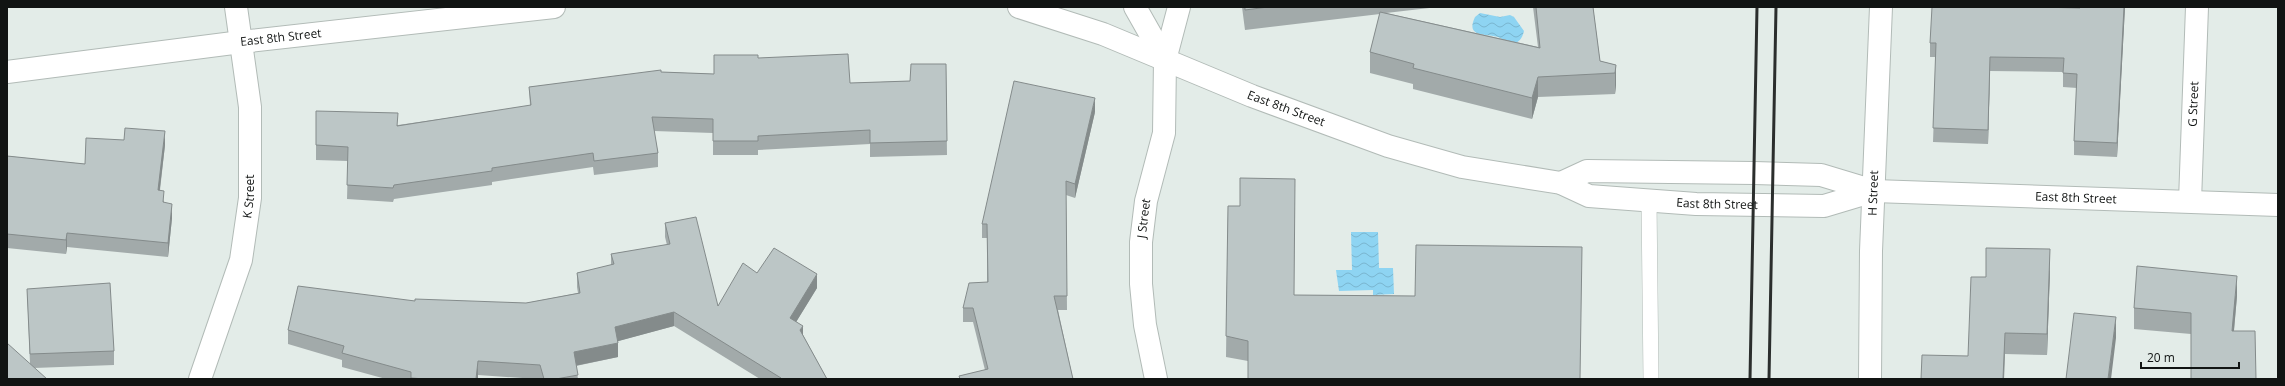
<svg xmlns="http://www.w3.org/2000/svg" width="2285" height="386" font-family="'Open Sans',sans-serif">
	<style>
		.water { fill: url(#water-waves) }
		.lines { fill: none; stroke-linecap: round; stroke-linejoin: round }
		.service-casing { stroke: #b2bbb7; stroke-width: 16 }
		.minor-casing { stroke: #b2bbb7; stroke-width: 24 }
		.tertiary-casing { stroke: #b2bbb7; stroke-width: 24 }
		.service { stroke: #fff; stroke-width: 15 }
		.minor { stroke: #fff; stroke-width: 22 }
		.tertiary { stroke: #fff; stroke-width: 22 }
		.rail { stroke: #2b2e2d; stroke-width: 3 }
		.wall { fill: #a2aaaa }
		.shaded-wall { fill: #848b8b }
		.building { fill: #bcc6c6; stroke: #848b8b }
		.labels { text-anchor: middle; stroke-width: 3.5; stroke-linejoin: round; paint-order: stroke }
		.street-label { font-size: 12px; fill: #111413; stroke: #e3ece8 }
	</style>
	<defs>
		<pattern id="water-waves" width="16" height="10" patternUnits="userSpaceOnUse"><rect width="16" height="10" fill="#8ed4f2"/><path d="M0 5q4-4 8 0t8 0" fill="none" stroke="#79b5cf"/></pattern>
	</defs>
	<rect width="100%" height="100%" fill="#e3ece8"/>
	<path class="water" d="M 1480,13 L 1500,17 L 1510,15 L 1514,17 L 1524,31 C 1522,39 1519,42 1512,45 C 1507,43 1503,39 1498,37 C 1486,33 1465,38 1475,17 Z
		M 1351,232 L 1378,232 L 1379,268 L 1393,268 L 1394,294 L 1373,295 L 1373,290 L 1339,291 L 1336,270 L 1352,270 Z"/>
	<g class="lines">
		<g class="service-casing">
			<path id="service" d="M 1649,201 L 1651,379"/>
		</g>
		<g class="minor-casing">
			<g id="minor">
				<path id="s1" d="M 2190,201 L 2197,7"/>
				<path id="s2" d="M 200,379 L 241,260 L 250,198 L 250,107 L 236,7"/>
				<path id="s3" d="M 1870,379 L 1871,251 L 1881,7"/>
			</g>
		</g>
		<g class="tertiary-casing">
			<g id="tertiary">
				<path id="s4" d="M 1019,7 L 1103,34 L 1252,96 L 1388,146 L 1462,167 L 1561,183 L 1589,196 L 1696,204 L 1824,206 L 1874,191"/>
				<path d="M 1135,7 L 1165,60"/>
				<path id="s5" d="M 7,72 L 241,42 L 554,7"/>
				<path id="s6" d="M 1561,183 L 1587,171 L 1754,173 L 1821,175 L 1874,191 L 2278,205"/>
				<path id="s7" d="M 1156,379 L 1145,325 L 1141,284 L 1141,242 L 1146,201 L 1164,133 L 1165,60 L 1179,7"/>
			</g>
		</g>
		<use href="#service" class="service"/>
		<use href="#minor" class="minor"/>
		<use href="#tertiary" class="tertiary"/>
		<path class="rail" d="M 1750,379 L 1757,7
			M 1769,379 L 1776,7"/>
	</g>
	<path class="wall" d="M 1242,7 L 1438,7 L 1386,13 L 1538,47 L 1533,7 L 1593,7 L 1600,61 L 1616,65 L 1616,85 L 1615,94 L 1538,97 L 1532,119 L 1413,89 L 1413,84 L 1370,73 L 1370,52 L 1380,14 L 1245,30 Z
		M 2080,7 L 2125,7 L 2117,157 L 2074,155 L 2074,141 L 2077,88 L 2063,87 L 2063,72 L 1990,71 L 1988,144 L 1933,142 L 1936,57 L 1930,57 L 1930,43 L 2080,8 Z
		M 758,58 L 850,83 L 910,81 L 946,64 L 947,155 L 870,157 L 870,144 L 758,150 L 758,155 L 713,155 L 713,133 L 654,131 L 658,153 L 658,167 L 594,175 L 593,167 L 492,182 L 492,185 L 394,199 L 393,202 L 347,199 L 348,161 L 316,160 L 316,111 L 398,125 L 530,106 L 529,87 L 661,72 L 714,74 Z
		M 1095,112 L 1075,198 L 1066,195 L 1067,310 L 1058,310 L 1073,379 L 959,379 L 959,376 L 985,370 L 973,322 L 963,322 L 963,308 L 987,282 L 987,238 L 982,238 L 982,224 Z
		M 165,145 L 160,190 L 164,202 L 172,218 L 168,257 L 67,247 L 66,254 L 7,248 L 7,156 L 85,164 Z
		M 1228,206 L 1294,295 L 1415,296 L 1582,247 L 1248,361 L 1226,357 Z
		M 665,223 L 718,306 L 757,273 L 817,288 L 796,322 L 803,335 L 827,379 L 760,379 L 674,326 L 618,341 L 618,357 L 576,366 L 578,379 L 537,379 L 478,375 L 478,379 L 386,379 L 342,367 L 342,360 L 288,344 L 288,330 L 415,301 L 526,303 L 578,293 L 577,287 L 577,273 L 611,265 L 611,254 L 667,245 L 665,237 Z
		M 2050,270 L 2047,355 L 2005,354 L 2004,379 L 1921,379 L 1968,356 Z
		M 27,289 L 114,351 L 114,365 L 34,368 L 30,364 Z
		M 2237,296 L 2234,331 L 2191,334 L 2134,329 L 2134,308 Z"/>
	<path class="shaded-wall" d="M 2124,7 L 2125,7 L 2117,157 L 2117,143 Z
		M 1990,57 L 1990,71 L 1988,144 L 1988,130 Z
		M 1616,65 L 1616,85 L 1615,94 L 1615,73 Z
		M 1538,77 L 1538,97 L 1532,119 L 1532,98 Z
		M 1095,98 L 1095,112 L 1075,198 L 1075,184 Z
		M 165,131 L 165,145 L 158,204 L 158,190 Z
		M 172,204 L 172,218 L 168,257 L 168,243 Z
		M 67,233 L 67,247 L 66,254 L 66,240 Z
		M 2050,249 L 2050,270 L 2047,355 L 2047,334 Z
		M 817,274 L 817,288 L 790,332 L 790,318 Z
		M 2237,276 L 2237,296 L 2232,351 L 2232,331 Z
		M 674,312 L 674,326 L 615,342 L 615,327 Z
		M 2116,317 L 2116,338 L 2111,379 L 2108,379 Z
		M 803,326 L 803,340 L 800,330 Z
		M 2005,333 L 2004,379 L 2003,379 Z
		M 618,343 L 618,357 L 574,366 L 574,352 Z
		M 478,361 L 478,379 L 476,379 Z"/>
	<path class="building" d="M 1245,7 L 1268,7 L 1245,10 Z
		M 1536,7 L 1593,7 L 1600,61 L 1616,65 L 1615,73 L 1538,77 L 1532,98 L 1413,68 L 1414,64 L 1370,52 L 1380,12 L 1540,48 Z
		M 1932,7 L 2037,7 L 2080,8 L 2080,7 L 2124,7 L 2117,143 L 2074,141 L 2077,74 L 2063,73 L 2064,58 L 1990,57 L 1988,130 L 1933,128 L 1936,43 L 1930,43 Z
		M 848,54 L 850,83 L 910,81 L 911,64 L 946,64 L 947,141 L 870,143 L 870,130 L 758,136 L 758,141 L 713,141 L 713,119 L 652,117 L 658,153 L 594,161 L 593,153 L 492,168 L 492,171 L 394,185 L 393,188 L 347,185 L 348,147 L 316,145 L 316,111 L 398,113 L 397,126 L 531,105 L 529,87 L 661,70 L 661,72 L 714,74 L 714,55 L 758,55 L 758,58 Z
		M 1014,81 L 1095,98 L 1075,184 L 1066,181 L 1067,296 L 1054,296 L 1073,379 L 960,379 L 959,376 L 988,369 L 973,308 L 963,308 L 969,283 L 988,282 L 987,224 L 982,224 Z
		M 125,128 L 165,131 L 158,190 L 164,191 L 163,202 L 172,204 L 168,243 L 67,233 L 66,240 L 7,234 L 7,156 L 85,164 L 86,138 L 124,140 Z
		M 1240,178 L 1295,179 L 1294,295 L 1415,296 L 1416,245 L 1582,247 L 1580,379 L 1248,379 L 1248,341 L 1226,336 L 1228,206 L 1240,206 Z
		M 696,217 L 718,306 L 743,263 L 757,273 L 774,248 L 817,274 L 790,318 L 803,326 L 800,330 L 827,379 L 778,379 L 781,378 L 674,312 L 615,327 L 618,343 L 574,352 L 578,375 L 556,379 L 544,379 L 540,365 L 478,361 L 476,379 L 425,379 L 411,378 L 411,372 L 342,353 L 344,346 L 288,330 L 298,286 L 415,301 L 415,299 L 526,303 L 580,293 L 577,273 L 614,264 L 611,254 L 670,244 L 665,223 Z
		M 1986,248 L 2050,249 L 2047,334 L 2005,333 L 2003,379 L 1921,379 L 1922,355 L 1968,356 L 1971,277 L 1986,277 Z
		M 2137,266 L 2237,276 L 2232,331 L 2255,331 L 2256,379 L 2191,379 L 2191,313 L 2134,308 Z
		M 110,283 L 114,351 L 30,354 L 27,289 Z
		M 2074,313 L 2116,317 L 2108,379 L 2066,379 Z
		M 7,343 L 47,379 L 7,379 Z"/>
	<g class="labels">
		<g class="street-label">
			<text dy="4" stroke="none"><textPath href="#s5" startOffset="276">East 8th Street</textPath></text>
			<text dy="4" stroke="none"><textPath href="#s1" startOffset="97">G Street</textPath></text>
			<text dy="4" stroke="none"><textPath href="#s4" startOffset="286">East 8th Street</textPath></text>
			<text dy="4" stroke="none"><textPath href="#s3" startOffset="186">H Street</textPath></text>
			<text dy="4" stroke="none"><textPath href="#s2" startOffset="190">K Street</textPath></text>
			<text dy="4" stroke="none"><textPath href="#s6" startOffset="520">East 8th Street</textPath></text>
			<text dy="4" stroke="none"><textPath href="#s4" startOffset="731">East 8th Street</textPath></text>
			<text dy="4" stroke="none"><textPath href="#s7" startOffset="162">J Street</textPath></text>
		</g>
	</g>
	<rect width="2285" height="386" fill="none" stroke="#111413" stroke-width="16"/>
	<path d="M2141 362v6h98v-6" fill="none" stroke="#111413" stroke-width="2"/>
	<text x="2147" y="362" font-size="12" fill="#111413" stroke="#e3ece8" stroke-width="3" paint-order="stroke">20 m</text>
</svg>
